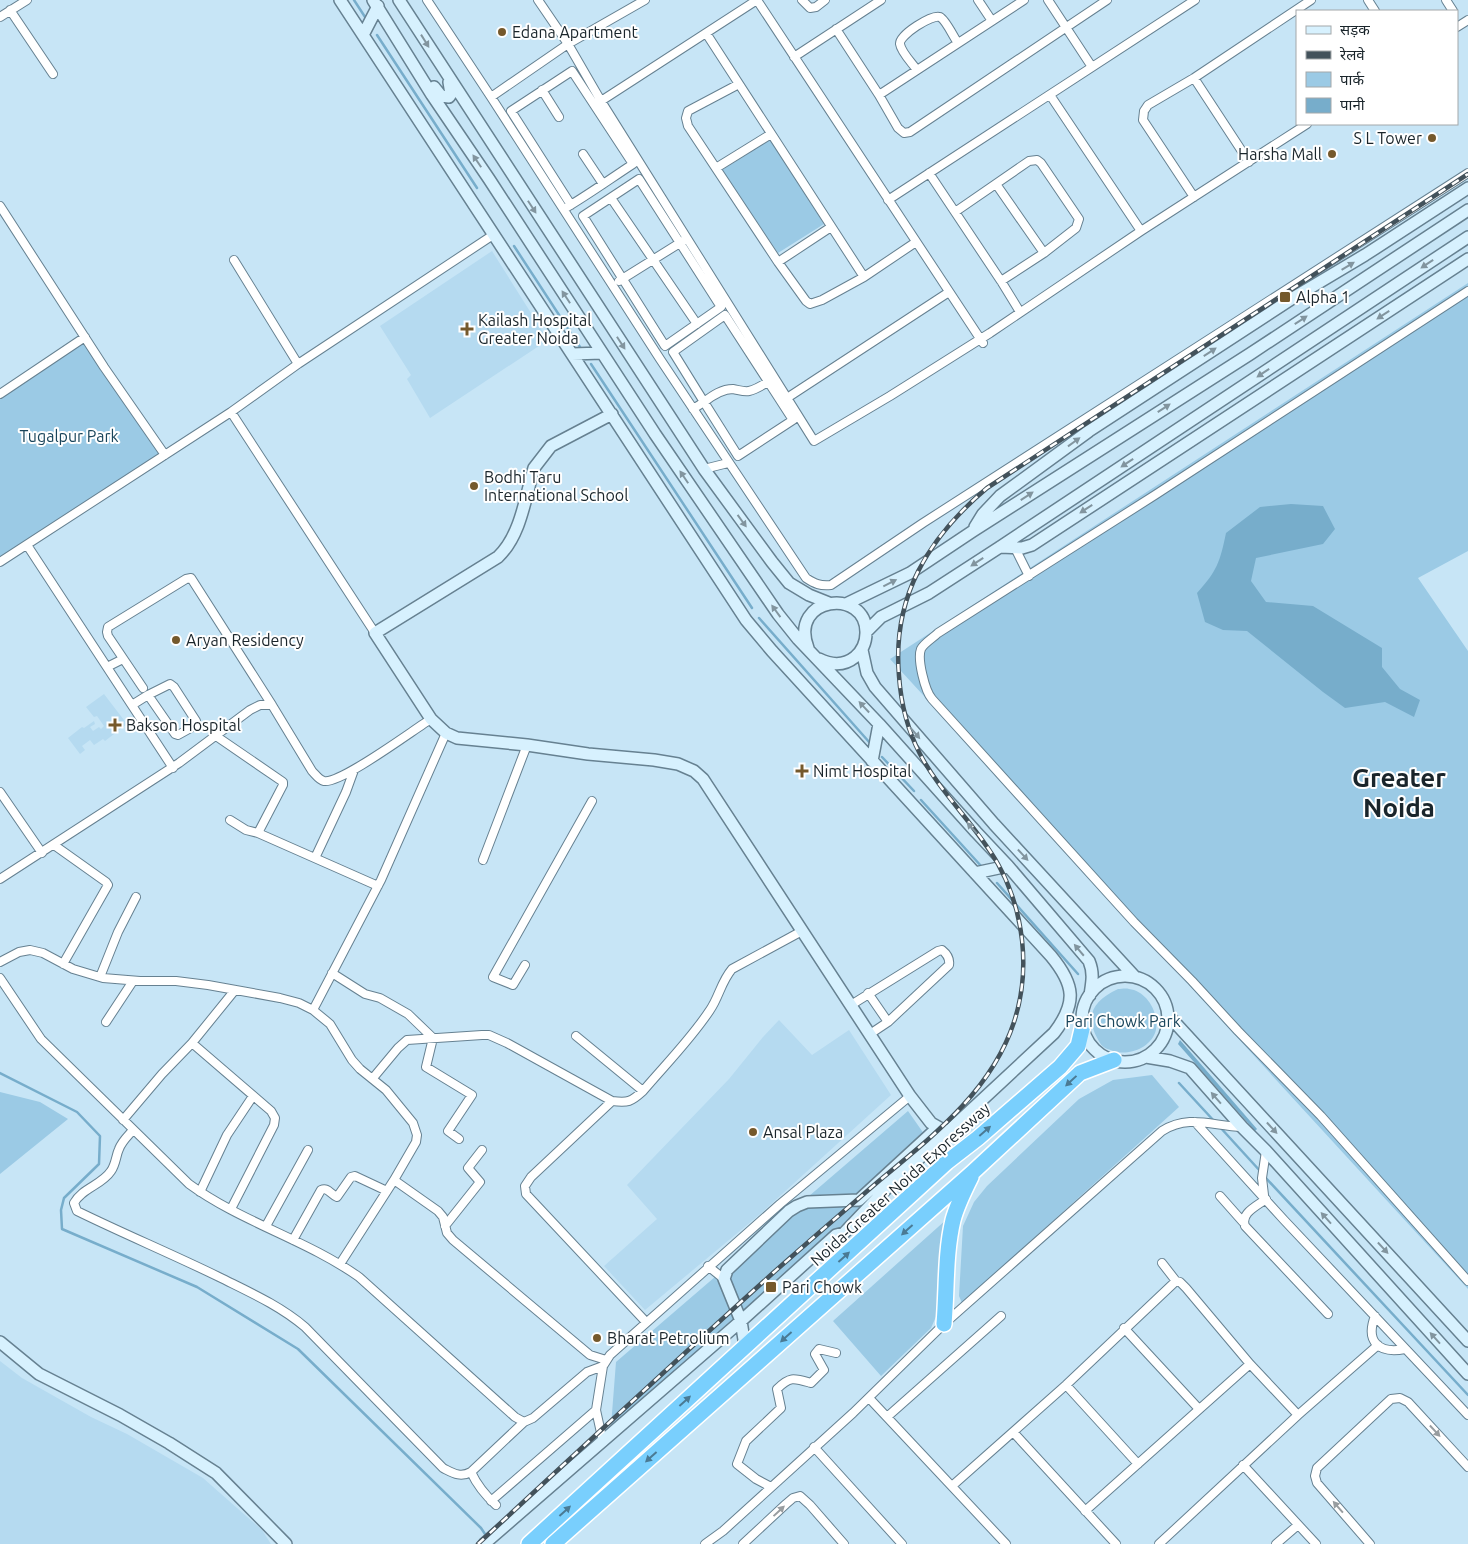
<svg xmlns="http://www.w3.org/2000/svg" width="1468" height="1544" font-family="Ubuntu,'Noto Sans Devanagari',sans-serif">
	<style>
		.built { fill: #b5daf0 }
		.green { fill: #9bcae5 }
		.water { fill: #77adcb }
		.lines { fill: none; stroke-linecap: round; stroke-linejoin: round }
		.stream { stroke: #77adcb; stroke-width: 2.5 }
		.street-casing { stroke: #668191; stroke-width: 10 }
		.secondary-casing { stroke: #668191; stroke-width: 14 }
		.highway-casing { stroke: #fff; stroke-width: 18 }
		.street { stroke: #fff; stroke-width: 8 }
		.secondary { stroke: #d7f1fe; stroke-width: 11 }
		.highway { stroke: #79cffd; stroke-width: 15 }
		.rail-casing { stroke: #43525b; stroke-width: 4.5 }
		.rail { stroke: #fff; stroke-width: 2.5; stroke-dasharray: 8; stroke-linecap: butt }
		.oneway { fill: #82959f }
		.oneway2 { fill: #4a7a94 }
		.oneway3 { fill: #989da0 }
		.poi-dot { fill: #75592c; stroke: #fff; stroke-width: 2 }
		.labels { text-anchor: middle; stroke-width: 4; stroke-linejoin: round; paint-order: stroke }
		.poi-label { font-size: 16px; fill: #1a252b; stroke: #fff; text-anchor: start }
		.park-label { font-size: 16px; fill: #19455b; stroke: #fff }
		.street-label { font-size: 16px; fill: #1a252b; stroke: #fff }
		.town-label { font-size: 26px; font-weight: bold; fill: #1a252b; stroke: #fff }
	</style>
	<rect width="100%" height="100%" fill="#c7e5f6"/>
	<path class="built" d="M 492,251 L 548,340 L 430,418 L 407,379 L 411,375 L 380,326 Z
		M 104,694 L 127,724 L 105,741 L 103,739 L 94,745 L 90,740 L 82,746 L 85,750 L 80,754 L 68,738 L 82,727 L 84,728 L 94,721 L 95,724 L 90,727 L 93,731 L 99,727 L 101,729 L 104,726 L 97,716 L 94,717 L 86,707 Z
		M 779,1020 L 812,1055 L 849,1030 L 891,1095 L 759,1215 L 645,1310 L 604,1266 L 657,1219 L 627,1185 L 729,1079 L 763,1037 Z
		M 0,1361 L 22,1378 L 91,1417 L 127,1434 L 203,1478 L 262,1530 L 271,1544 L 0,1544 Z"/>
	<path class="green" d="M 770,140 L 824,224 L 778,253 L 722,170 Z
		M 1468,283 L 1468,551 L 1418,578 L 1468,651 L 1468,1289 L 890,659 Z
		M 85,337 L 165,455 L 0,562 L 0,394 Z
		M 1118,989 C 1121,989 1126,988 1129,989 C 1148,991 1161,1016 1155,1033 C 1149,1049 1127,1056 1113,1051 C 1108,1049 1103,1048 1100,1043 C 1084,1017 1091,1002 1118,989 Z
		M 1152,1075 L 1179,1107 L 962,1303 L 959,1296 L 963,1226 L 974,1202 L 987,1186 L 1079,1099 L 1113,1080 Z
		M 0,1092 L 40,1102 L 68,1119 L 0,1174 Z
		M 908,1111 L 929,1141 L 925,1153 L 611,1426 L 616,1362 Z
		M 947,1219 L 942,1303 L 931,1328 L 881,1376 L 833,1321 Z"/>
	<path class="water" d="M 1291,504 L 1323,506 L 1335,529 L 1323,544 L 1256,558 L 1251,581 L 1266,602 L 1313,606 L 1382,648 L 1382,667 L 1400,689 L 1420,700 L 1414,717 L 1385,702 L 1345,708 L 1323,692 L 1247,631 L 1223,630 L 1205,622 L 1197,593 C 1217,571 1220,562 1226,533 L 1260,507 Z
		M 1180,1040 L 1257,1129 L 1255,1131 L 1178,1044 Z"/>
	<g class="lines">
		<path class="stream" d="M 354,0 L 367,20
			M 377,35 L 477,188
			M 514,246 L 580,347
			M 591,364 L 752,608
			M 759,618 L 870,743
			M 882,757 L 914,791
			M 921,800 L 982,867
			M 997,883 L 1078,974
			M 0,1073 L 77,1112 L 100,1136 L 99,1164 L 64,1198 L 61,1210 L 62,1229 L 197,1287 L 298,1349 L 481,1528 L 487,1537
			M 1179,1083 L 1215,1122
			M 1219,1126 L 1261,1172
			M 1264,1176 L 1468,1395"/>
		<g class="street-casing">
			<path id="street" d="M 427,0 L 491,97 L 660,359 L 806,578 C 815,584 820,586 831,585 L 923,523 L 1468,173
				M 538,0 L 568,44 L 601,101 L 814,441 L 890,396 L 990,333 L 1141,231 L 1307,124
				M 757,0 L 983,343
				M 802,0 L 810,8 L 816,7 L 825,0
				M 978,0 L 992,21
				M 1048,0 L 1092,67
				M 1368,0 L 1375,11
				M 1446,0 L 1453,11
				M 10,10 L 53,74
				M 0,17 L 27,0
				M 1457,27 L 1468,20
				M 836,29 L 879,95 L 898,128 L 904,133 L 910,132 L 1107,0
				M 706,33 L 864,277
				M 794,57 L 881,0
				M 917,70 C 912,63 901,52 900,44 C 899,35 932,14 940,17 C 946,20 954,38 958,43
				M 1194,78 L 1249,162
				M 739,84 L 688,111 L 686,118 L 688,126 L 778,262 L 806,301 L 810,304 L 822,300 L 864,277 L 916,242
				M 542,90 L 559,117
				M 879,95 L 1024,0
				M 1050,95 L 1141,231
				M 491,97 L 568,44 L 645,0
				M 601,101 L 757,0
				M 583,154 L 603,184
				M 716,168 L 771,134
				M 929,173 L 1001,281 L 1020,312
				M 639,179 L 721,307 L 665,346 L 583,216 Z
				M 996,184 L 1044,253
				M 1194,197 L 1143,120 L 1144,111 L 1148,105 L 1194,78 L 1311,0
				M 611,198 L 697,324
				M 888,200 L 1195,0
				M 0,206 L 104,367 L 165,455
				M 564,209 C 588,195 610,179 633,164 L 572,71 L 511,111 L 571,205
				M 955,212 L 1029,161 L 1037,160 L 1041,163 L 1079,219 L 1076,228 L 1044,253 L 1001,281
				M 234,260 L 298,364
				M 778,262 L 831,227
				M 619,281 L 683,241
				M 1468,291 L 1155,495 L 938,633 C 933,638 924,643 921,649 C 917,659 925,691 932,699 L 1134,922 L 1192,981 L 1238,1031 L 1321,1116 L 1468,1281
				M 0,394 L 85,337
				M 787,398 L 949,292
				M 693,409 L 704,402 L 673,352 L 725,315 L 793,420 L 738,456 L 704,402 C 713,395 722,389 733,389 C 739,390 744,392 749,391 C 758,389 766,383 774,378
				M 231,412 L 375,633
				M 704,469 L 728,463
				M 27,545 L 173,768
				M 1015,548 L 1029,576
				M 0,562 L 231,412 L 298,364 L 493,235
				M 107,667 L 123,659
				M 170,684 L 174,687 L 196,721 L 196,725 L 178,735 L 175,734 L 148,695 Z
				M 143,688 L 108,636 L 107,632 L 108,627 L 186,579 L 191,578 L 272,705
				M 132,705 L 148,695
				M 216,736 L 283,782 L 283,785 L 258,833
				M 0,792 L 42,853
				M 230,820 L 246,830 L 258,833 L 378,886
				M 54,845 L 106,882 L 108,885 L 63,964
				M 315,858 L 346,792 L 354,770
				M 483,860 L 527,745
				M 0,879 L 179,763 L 250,710 L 260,705 L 272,705 L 312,771 C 316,775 319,780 324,781 C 341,784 413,730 431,719
				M 0,962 L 19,952 L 30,950 L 43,953 L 73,969 L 103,978 L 140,981 L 176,981 L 208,985 L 280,998 L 299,1003 L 313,1010
				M 525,965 L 513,985 L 493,977 L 592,801
				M 332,973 L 365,994 L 380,998 L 408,1014 L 433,1038 L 426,1067 L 472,1095 L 448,1131 L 459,1139
				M 100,977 L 118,932 L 136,897
				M 0,978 L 41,1039 L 189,1184 C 241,1222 307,1240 359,1277 L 515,1417 L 524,1422 L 533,1418 L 587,1372 L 603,1366
				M 868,993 L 888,1022
				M 851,1005 L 938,951 L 942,950 C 947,954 950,959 949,965 L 888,1022 L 870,1034
				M 106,1022 L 133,981
				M 576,1036 L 643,1091
				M 192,1043 L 271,1111 L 275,1118 L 274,1125 L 231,1209
				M 373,1078 L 398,1048 L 407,1040 L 482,1035 L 489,1035 L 507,1043 L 612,1101 C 628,1103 631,1102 643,1091 C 665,1065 691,1039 710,1010 C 719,997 721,982 732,969 L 802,931
				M 612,1101 L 531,1177 L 525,1186 L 526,1194 L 646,1322
				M 123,1120 L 162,1074 L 192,1043 L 235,990
				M 1195,1122 L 1284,1220 L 1468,1415
				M 133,1130 C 128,1136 122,1141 119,1149 C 116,1155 116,1164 111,1171 C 102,1185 82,1188 74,1203 L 77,1211 C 124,1234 172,1254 219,1277 C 249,1292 279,1305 305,1327 L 443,1468 C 453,1473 460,1478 471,1472 L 524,1422
				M 394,1180 L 416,1142 L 417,1135 L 413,1123 L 386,1090 L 360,1069 L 352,1060 L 330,1024 L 313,1010 L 381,880 L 446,733
				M 200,1192 L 227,1135 L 253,1096
				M 1264,1195 L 1262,1178 L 1266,1151
				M 1220,1196 L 1243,1222
				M 1266,1199 C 1257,1206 1240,1213 1245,1226 L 1328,1314
				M 266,1226 L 308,1150
				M 445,1226 L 480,1182 L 468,1168 L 482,1150
				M 293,1240 L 321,1190 C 328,1187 330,1194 337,1197 L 351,1177 L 355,1176 L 387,1191
				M 1162,1263 L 1176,1281
				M 340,1264 L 394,1180 L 438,1211 L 443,1217 L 447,1233 L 453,1240 L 590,1355 L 606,1360
				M 708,1266 L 724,1279
				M 1375,1316 C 1365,1342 1379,1354 1405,1349
				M 1124,1328 L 1199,1409
				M 1066,1385 L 1138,1464
				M 869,1398 L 1006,1544
				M 887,1417 L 1001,1316
				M 1013,1432 L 1116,1544
				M 603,1442 L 596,1410 L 603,1366 L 610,1355 L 780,1204 L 910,1096
				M 814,1447 L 902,1544
				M 1243,1465 L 1316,1544
				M 471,1472 C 477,1485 485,1495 496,1505
				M 952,1486 L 1066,1385 L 1176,1281 L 1180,1282 L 1186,1288 L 1250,1364 L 1298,1415
				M 771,1487 L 756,1479 L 737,1464 L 746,1441 L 781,1408 L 777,1389 C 790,1376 794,1378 811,1383 L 824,1370 L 815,1354 L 819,1349 L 836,1353
				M 491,1501 L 596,1410
				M 1085,1511 L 1250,1364
				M 705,1544 L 723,1531 L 853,1413 L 944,1324 L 1162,1131 C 1189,1114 1212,1126 1242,1127
				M 743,1544 L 786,1504 L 793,1498 L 800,1496 L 810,1505 L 844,1544
				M 1159,1544 L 1298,1415 L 1378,1345
				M 1276,1544 L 1298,1525
				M 1370,1544 L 1317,1483 L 1315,1476 L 1317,1468 L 1391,1399 L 1400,1398 L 1408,1402 L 1468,1467"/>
		</g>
		<g class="secondary-casing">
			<path id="secondary" d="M 340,0 L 746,620 L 772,651 L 1051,956 C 1075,985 1077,1003 1054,1033 L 884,1191 L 844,1233 L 836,1235 L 741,1321 L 745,1346
				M 373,0 L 432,95 L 489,179 L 655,434 L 778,614 L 798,639 L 879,724 L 976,832 L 1008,866 L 1089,961 C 1094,973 1092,982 1090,995
				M 399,0 L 704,469 L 772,562 L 789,583 L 809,595 L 829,603
				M 363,35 L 378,6
				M 434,87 L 441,96 L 449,97 L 451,94 L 449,82
				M 572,354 L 602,353
				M 612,414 L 551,446 L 534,468 C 525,498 521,535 498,557 L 375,633 L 431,719 L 446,733 L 457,738 L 527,745 L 588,754 L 654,760 L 678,764 L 694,771 L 703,779 L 910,1096 L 931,1123 L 947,1132
				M 975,527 L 983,514 L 1000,496 L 1089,431 L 1293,298 L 1365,255 L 1468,188
				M 1000,547 L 1022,548 L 1032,545 L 1468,259
				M 846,604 L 910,573 L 973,531 L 1250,354 L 1468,210
				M 867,631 L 881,617 L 929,593 L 1000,547 L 1468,237
				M 808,648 C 788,596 867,587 866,633 C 866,642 862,651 855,657 C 844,666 831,665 819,659
				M 862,650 L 867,673 L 875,687 L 994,824 L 1135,977
				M 872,761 L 879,724
				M 975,873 L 1008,866
				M1082 1019a43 43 0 1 1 86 0a43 43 0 1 1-86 0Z
				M 1168,1015 L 1468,1341
				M 1146,1057 L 1170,1061 L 1190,1068 L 1242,1127 L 1266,1151 L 1468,1374
				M 0,1342 L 39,1374 L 120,1415 L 169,1443 L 216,1473 L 286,1544
				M 484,1544 L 741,1321 L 724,1279 L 727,1270 L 789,1211 L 797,1206 L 807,1202 L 859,1200 L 933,1132"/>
		</g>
		<g class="highway-casing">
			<path id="highway" d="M 944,1324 C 947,1289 945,1254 953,1220 C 957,1205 964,1191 971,1177
				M 529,1544 L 947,1162 L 978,1138 L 1060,1067 L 1078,1046 L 1083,1025
				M 553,1544 L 973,1172 L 1080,1073 L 1114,1060"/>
		</g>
		<use href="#street" class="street"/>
		<use href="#secondary" class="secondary"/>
		<use href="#highway" class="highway"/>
		<g class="rail-casing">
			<path id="rail" d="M 478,1544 C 576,1453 673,1363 773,1273 C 808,1242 844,1211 880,1180 C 933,1136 992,1090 1014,1022 C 1031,970 1024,911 998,864 C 976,825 941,794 920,754 C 907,729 901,704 899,676 C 892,597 928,538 987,488 L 1468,174"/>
		</g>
		<use href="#rail" class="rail"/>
	</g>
	<defs><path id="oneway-solid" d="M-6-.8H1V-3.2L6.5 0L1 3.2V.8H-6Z" transform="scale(1.25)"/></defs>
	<g class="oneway">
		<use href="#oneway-solid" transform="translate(425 41) rotate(58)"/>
		<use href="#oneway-solid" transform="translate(477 161) rotate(-124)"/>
		<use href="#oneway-solid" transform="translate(532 207) rotate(57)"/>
		<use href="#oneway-solid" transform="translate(1427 264) rotate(146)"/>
		<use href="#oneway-solid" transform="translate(1348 266) rotate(-31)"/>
		<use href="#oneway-solid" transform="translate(566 297) rotate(-123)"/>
		<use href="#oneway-solid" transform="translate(1383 315) rotate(147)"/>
		<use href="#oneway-solid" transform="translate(1301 320) rotate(-33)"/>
		<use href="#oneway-solid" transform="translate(621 343) rotate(57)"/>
		<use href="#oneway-solid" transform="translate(1210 352) rotate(-33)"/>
		<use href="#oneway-solid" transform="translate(1263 373) rotate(146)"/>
		<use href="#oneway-solid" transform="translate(1164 408) rotate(-33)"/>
		<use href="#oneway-solid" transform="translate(1074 442) rotate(-36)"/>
		<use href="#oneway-solid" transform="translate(1127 463) rotate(146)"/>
		<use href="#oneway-solid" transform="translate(684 477) rotate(-124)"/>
		<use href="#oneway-solid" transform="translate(1027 496) rotate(-33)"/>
		<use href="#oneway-solid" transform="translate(1086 509) rotate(147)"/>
		<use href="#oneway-solid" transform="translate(742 521) rotate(54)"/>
		<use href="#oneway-solid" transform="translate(977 562) rotate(147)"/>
		<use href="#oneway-solid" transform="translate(890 583) rotate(-27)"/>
		<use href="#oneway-solid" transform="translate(776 611) rotate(-126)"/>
		<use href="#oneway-solid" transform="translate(864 707) rotate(-133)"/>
		<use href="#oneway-solid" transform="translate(915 733) rotate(49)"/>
		<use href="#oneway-solid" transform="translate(972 828) rotate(-132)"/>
		<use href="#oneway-solid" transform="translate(1023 855) rotate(47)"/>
		<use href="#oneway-solid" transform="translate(1079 950) rotate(-130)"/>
		<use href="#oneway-solid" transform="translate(1216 1098) rotate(-131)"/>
		<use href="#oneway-solid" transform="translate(1272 1128) rotate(47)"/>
		<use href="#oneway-solid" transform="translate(1326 1218) rotate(-132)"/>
		<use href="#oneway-solid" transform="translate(1383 1248) rotate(47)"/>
		<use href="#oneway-solid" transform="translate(1435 1338) rotate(-132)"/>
	</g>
	<g class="oneway2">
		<use href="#oneway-solid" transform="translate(1071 1081) rotate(137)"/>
		<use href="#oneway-solid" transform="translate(985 1131) rotate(-41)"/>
		<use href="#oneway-solid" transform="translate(907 1230) rotate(138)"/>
		<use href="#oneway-solid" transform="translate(844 1257) rotate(-42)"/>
		<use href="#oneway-solid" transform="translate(786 1337) rotate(138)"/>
		<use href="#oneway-solid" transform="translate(685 1401) rotate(-42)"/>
		<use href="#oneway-solid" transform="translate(651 1457) rotate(138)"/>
		<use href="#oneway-solid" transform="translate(565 1511) rotate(-42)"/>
	</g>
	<g class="oneway3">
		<use href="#oneway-solid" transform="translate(1435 1431) rotate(47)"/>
		<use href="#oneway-solid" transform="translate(1338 1507) rotate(-131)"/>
		<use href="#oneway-solid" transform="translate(779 1511) rotate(-43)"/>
	</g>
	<g class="poi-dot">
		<circle cx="502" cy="32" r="5"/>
		<circle cx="1432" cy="138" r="5"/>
		<circle cx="1332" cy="154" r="5"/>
		<rect x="1279" y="291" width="12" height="12" rx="2.5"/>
		<path d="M464.5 321.5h5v5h5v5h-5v5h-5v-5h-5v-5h5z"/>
		<circle cx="474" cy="486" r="5"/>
		<circle cx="176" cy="640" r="5"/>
		<path d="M112.5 717.5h5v5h5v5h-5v5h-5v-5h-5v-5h5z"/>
		<path d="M799.5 763.5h5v5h5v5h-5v5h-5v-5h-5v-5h5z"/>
		<circle cx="753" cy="1132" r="5"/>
		<rect x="765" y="1281" width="12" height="12" rx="2.5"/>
		<circle cx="597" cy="1338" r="5"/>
	</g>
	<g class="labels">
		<g class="poi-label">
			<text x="512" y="38">Edana Apartment</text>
			<text x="1422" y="144" text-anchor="end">S L Tower</text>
			<text x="1322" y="160" text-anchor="end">Harsha Mall</text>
			<text x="1296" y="303">Alpha 1</text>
			<text x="478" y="326">Kailash Hospital<tspan x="478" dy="18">Greater Noida</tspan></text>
			<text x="484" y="483">Bodhi Taru<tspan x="484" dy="18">International School</tspan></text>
			<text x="186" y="646">Aryan Residency</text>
			<text x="126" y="731">Bakson Hospital</text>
			<text x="813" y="777">Nimt Hospital</text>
			<text x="763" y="1138">Ansal Plaza</text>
			<text x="782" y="1293">Pari Chowk</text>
			<text x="607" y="1344">Bharat Petrolium</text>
		</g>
		<g class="park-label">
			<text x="69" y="442">Tugalpur Park</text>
			<text x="1123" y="1027">Pari Chowk Park</text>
		</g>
		<g class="street-label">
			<text transform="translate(900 1184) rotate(-42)" y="6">Noida-Greater Noida Expressway</text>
		</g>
		<g class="town-label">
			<text x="1399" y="787">Greater<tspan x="1399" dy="30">Noida</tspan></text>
		</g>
	</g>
	<rect x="1296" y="10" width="162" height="115" fill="#ffffff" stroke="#a3a8aa"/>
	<rect x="1306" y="26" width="25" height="8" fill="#d7f1fe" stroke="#a3a8aa"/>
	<text x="1340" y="35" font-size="15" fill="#1a252b">सड़क</text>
	<rect x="1306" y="51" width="25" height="8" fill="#43525b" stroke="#a3a8aa"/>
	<text x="1340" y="60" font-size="15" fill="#1a252b">रेलवे</text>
	<rect x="1306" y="72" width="25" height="15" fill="#9bcae5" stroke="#a3a8aa"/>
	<text x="1340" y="85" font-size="15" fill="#1a252b">पार्क</text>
	<rect x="1306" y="98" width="25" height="15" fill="#77adcb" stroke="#a3a8aa"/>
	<text x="1340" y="110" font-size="15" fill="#1a252b">पानी</text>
</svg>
